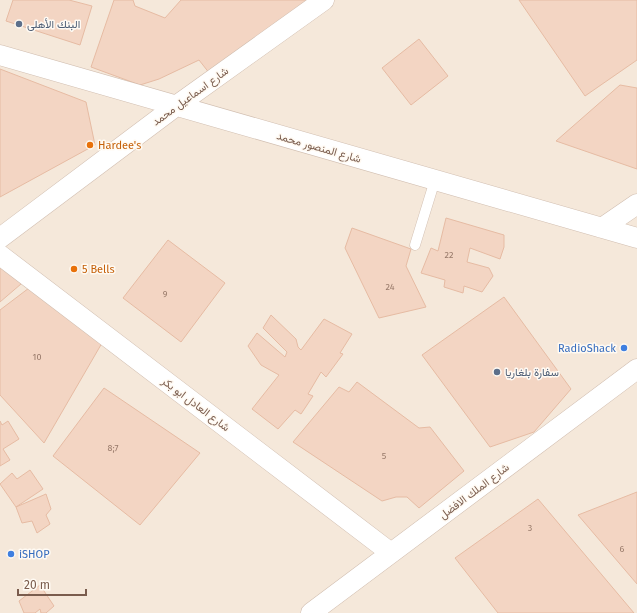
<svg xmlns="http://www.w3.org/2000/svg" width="637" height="613" font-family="'Fira Sans',Vazirmatn,sans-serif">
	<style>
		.residential { fill: #f5e8da }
		.building { fill: #f3d5c3; stroke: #e6bba3 }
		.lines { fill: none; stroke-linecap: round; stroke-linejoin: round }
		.lane-casing { stroke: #d1beb0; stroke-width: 11 }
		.street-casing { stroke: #d1beb0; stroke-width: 21 }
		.lane { stroke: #fff; stroke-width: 10 }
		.street { stroke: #fff; stroke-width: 20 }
		.service-dot { fill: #5c6f8a; stroke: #fffaf3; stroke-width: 1.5 }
		.food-dot { fill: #e8710a; stroke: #fffaf3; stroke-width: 1.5 }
		.shop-dot { fill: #3f7fe0; stroke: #fffaf3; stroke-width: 1.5 }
		.labels { text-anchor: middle; stroke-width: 3; stroke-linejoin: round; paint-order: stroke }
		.number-label { font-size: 9px; fill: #987a6a }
		.service-label { font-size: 11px; fill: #4e5e75; stroke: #fffaf3; text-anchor: start }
		.street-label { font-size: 11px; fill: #7a5c4d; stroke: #fffaf3 }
		.food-label { font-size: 11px; fill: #c56008; stroke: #fffaf3; text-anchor: start }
		.shop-label { font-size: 11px; fill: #366cbe; stroke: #fffaf3; text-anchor: end }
	</style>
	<rect width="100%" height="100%" fill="#fdf6ec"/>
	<path class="residential" d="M 0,0 L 637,0 L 637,613 L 0,613 Z"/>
	<path class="building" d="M 13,0 L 69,0 L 92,6 L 80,45 L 6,21 Z
		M 114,0 L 133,0 L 135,6 L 165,18 L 181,0 L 312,0 L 210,74 L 199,60 L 159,79 L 140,85 L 91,67 Z
		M 519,0 L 637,0 L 637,60 L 585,96 Z
		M 419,39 L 448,76 L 411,105 L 382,68 Z
		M 0,69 L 86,102 L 95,145 L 0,197 Z
		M 620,85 L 637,88 L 637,169 L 556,141 Z
		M 446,218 L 504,235 L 504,247 L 500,259 L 470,248 L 467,262 L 489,268 L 493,276 L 482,292 L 464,286 L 463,293 L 444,287 L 445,280 L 421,273 L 431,248 L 438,251 Z
		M 352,228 L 411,249 L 406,266 L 426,307 L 379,318 L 345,248 Z
		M 168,240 L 225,283 L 181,342 L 123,298 Z
		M 3,263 L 21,284 L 0,302 L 0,266 Z
		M 29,288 L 102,343 L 44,443 L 0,395 L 0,310 Z
		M 504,297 L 571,389 L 534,432 L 490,447 L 422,355 Z
		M 271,315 L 296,339 L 298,347 L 301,350 L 324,319 L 352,334 L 340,353 L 343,354 L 326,377 L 321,372 L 308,394 L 313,396 L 301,414 L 295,410 L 278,429 L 252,409 L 279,375 L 261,365 L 248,346 L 257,333 L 285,357 L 287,352 L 263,328 Z
		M 357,382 L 419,428 L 430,427 L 464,471 L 419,508 L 407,497 L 396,497 L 382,501 L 293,442 L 339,387 L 349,392 Z
		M 104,388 L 200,453 L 140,525 L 53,456 Z
		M 0,421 L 2,425 L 8,421 L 19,439 L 3,449 L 10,460 L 0,466 Z
		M 30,470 L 43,489 L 16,507 L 0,484 L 12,473 L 17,479 Z
		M 637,492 L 637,584 L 578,515 Z
		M 46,494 L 51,509 L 46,515 L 50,524 L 37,533 L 32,521 L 22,523 L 16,507 Z
		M 538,499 L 634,613 L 498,613 L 455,558 Z
		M 40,585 L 54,606 L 46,613 L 41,613 L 40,609 L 35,613 L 24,613 L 19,601 Z"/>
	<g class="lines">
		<g class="lane-casing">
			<path id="lane" d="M 415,245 L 435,180"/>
		</g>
		<g class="street-casing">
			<path id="street" d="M 0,55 L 637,238
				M 602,228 L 637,204
				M 0,238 L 176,106 L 324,0
				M 0,255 L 391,553
				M 311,613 L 637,369"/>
		</g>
		<use href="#lane" class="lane"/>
		<use href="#street" class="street"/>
	</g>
	<g class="service-dot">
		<circle cx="19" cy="24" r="4"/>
		<circle cx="497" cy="372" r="4"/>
	</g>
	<g class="food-dot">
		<circle cx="90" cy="145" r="4"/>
		<circle cx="74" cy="269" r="4"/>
	</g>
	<g class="shop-dot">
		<circle cx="624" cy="348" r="4"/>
		<circle cx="11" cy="554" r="4"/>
	</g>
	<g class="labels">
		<g class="number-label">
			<text x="449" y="258">22</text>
			<text x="390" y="290">24</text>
			<text x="165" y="297">9</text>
			<text x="37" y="360">10</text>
			<text x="113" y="451">8;7</text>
			<text x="384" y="459">5</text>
			<text x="530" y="531">3</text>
			<text x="622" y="552">6</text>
		</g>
		<g class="service-label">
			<text x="27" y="28">البنك الأهلى</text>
			<text x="505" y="376">سفارة بلغاريا</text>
		</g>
		<g class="street-label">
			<text transform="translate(190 96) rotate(-36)" y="4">شارع اسماعيل محمد</text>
			<text transform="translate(319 147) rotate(16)" y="4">شارع المنصور محمد</text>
			<text transform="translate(196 404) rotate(37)" y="4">شارع العادل ابو بكر</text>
			<text transform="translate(474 491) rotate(-37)" y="4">شارع الملك الافضل</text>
		</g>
		<g class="food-label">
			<text x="98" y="149">Hardee's</text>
			<text x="82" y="273">5 Bells</text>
		</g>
		<g class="shop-label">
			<text x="616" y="352">RadioShack</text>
			<text x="19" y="558" text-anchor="start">iSHOP</text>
		</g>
	</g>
	<path d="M18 589v6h68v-6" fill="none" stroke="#7a5c4d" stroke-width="2"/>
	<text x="24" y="589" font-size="12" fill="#7a5c4d" stroke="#fffaf3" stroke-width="3" paint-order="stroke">20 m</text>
</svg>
